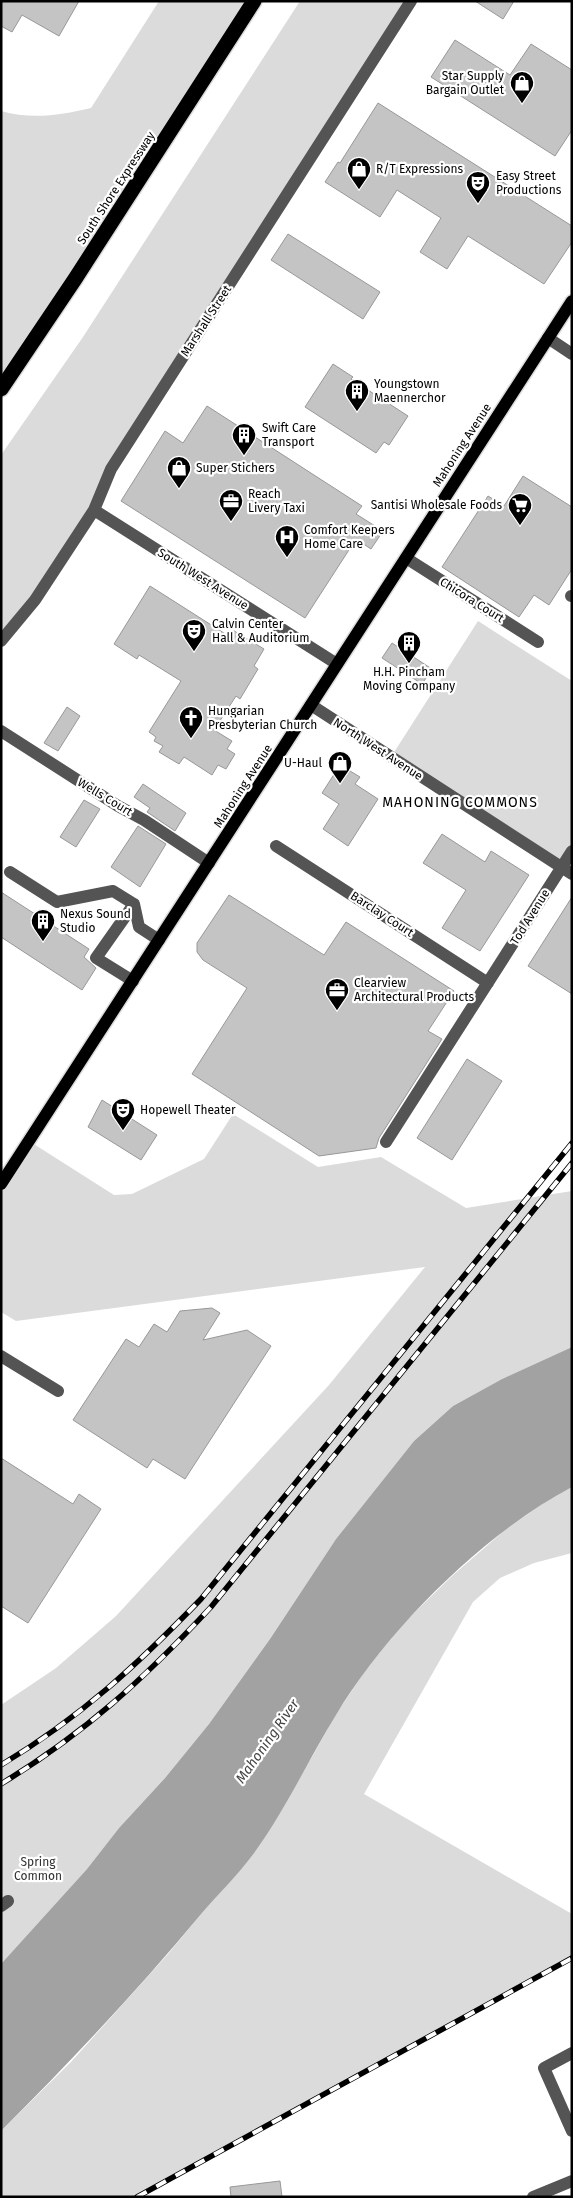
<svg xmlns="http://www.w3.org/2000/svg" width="573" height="2198" font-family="'Fira Sans',sans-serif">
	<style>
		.green { fill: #dbdbdb }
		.water { fill: #a2a2a2 }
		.building { fill: #c4c4c4; stroke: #989898 }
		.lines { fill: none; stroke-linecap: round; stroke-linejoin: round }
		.major-casing { stroke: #dbdbdb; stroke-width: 15 }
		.highway-casing { stroke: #dbdbdb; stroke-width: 18 }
		.minor { stroke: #545454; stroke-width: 12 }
		.major { stroke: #000; stroke-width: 12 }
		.highway { stroke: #000; stroke-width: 15 }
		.rail-casing { stroke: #000; stroke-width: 5.5 }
		.rail { stroke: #fff; stroke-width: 4; stroke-dasharray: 11; stroke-linecap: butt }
		.labels { text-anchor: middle; stroke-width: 4.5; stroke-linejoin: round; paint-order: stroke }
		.poi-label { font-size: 12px; fill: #000; stroke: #fff; text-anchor: start }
		.street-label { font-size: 12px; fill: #000; stroke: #fff }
		.park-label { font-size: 12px; fill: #323232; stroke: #fff }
		.neighbourhood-label { font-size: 14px; letter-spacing: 1px; fill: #000; stroke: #fff }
		.water-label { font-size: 14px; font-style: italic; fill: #434343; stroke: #fff }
	</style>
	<rect width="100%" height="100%" fill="#fff"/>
	<path class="green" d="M 159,1 L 254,1 L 1,389 L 1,111 C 32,120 61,115 91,108 Z
		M 300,1 L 411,1 L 111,469 L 94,510 L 1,641 L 1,455 L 83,337 Z
		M 478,621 L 572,681 L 572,851 L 561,867 L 391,757 Z
		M 233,1114 L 318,1167 L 381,1157 L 466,1208 L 572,1191 L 572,1347 L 502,1379 L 453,1406 L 414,1441 L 336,1539 L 270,1639 L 209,1724 L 165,1778 L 119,1828 L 87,1869 L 1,1964 L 1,1705 L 56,1668 L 116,1616 L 329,1385 L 425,1267 L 16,1321 L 1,1312 L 1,1184 L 29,1141 L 114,1195 L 132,1194 L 204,1159 Z
		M 572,1487 L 572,1553 L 534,1563 L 500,1578 L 473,1602 L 364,1794 L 572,1914 L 572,1958 L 137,2197 L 1,2197 L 1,2131 L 71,2062 L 168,1954 L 207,1907 L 312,1757 L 336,1714 L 372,1661 L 410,1617 L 452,1576 L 505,1530 L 551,1498 Z"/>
	<path class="water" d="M 572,1347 L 572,1487 C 483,1534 387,1630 336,1715 C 307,1762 284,1813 251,1857 C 236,1877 218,1894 202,1913 C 139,1989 71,2061 1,2131 L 1,1964 L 87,1869 L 119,1828 L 165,1778 L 209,1724 L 270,1639 L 336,1539 L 414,1441 L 453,1406 L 502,1379 Z"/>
	<path class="building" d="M 1,1 L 79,1 L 59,36 L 22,15 L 12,32 L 1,26 Z
		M 475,1 L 514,1 L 503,19 Z
		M 455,40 L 510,75 L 531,44 L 572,70 L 572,130 L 555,156 L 431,77 Z
		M 378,103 L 572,226 L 572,242 L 544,284 L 468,236 L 447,269 L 420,252 L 441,218 L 397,190 L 380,217 L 325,182 L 338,162 L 340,163 Z
		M 288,234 L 380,292 L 363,319 L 271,260 Z
		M 333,364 L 353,377 L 351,379 L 408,416 L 389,445 L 384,442 L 376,453 L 305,407 Z
		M 207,406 L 362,506 L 356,514 L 383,531 L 371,549 L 356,539 L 305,618 L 121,501 L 165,431 L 183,443 Z
		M 523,476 L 572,507 L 572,569 L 549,605 L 534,595 L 519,617 L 442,567 L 488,496 L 504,506 Z
		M 150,586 L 227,635 L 231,629 L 264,649 L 254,666 L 258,669 L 240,699 L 236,696 L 214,730 L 232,741 L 227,749 L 235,754 L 226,769 L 218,765 L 212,775 L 184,757 L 179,764 L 159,752 L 163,746 L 154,741 L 156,737 L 149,732 L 181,681 L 139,655 L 137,659 L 114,644 Z
		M 392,643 L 432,669 L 422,684 L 382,658 Z
		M 67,707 L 80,716 L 58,751 L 44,743 Z
		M 340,765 L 360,777 L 355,784 L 378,799 L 348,846 L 323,829 L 339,804 L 322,793 Z
		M 143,784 L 186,813 L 175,831 L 147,812 L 150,808 L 134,797 Z
		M 84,800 L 100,809 L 76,847 L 60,837 Z
		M 138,826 L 166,844 L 140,887 L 111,867 Z
		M 442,834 L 485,862 L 491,851 L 529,875 L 480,951 L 442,928 L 466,890 L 423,863 Z
		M 1,892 L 89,949 L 84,957 L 96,968 L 82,990 L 1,937 Z
		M 229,895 L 324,955 L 346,922 L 454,991 L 428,1031 L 442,1039 L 379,1138 L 376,1148 L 319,1156 L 192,1074 L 247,988 L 203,960 L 197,952 L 197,943 Z
		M 572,897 L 572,994 L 528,966 Z
		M 467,1059 L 502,1081 L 452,1160 L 417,1138 Z
		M 102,1100 L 157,1135 L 141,1160 L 88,1127 Z
		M 212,1308 L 220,1313 L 203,1340 L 247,1330 L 271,1346 L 185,1479 L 153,1459 L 147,1468 L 73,1420 L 126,1339 L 139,1347 L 154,1324 L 167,1332 L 180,1311 Z
		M 1,1458 L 73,1504 L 79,1494 L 101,1509 L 28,1623 L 1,1606 Z
		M 280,2181 L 282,2197 L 231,2197 L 230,2187 Z"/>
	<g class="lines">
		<g class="major-casing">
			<path id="major" d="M 1,1184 L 572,301"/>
		</g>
		<g class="highway-casing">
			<path id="highway" d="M 1,389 L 75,279 L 254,1"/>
		</g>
		<path class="minor" d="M 548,338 L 572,354
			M 94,510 L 337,664
			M 406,558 L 538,642
			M 571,596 L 572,596
			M 1,641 L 35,600 L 94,510 L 111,469 L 411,1
			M 311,705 L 572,874
			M 1,731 L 118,806 L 144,820 L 209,863
			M 276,846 L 488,983
			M 10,872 L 57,902 L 113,891 L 134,904
			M 133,981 L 96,958 L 134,904 L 139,927 L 159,940
			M 386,1142 L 572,851
			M 1,1356 L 58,1391
			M 1,1906 L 8,1901
			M 572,2053 L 544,2068 L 572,2131
			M 533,2197 L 572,2181"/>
		<use href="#major" class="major"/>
		<use href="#highway" class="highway"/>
		<g class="rail-casing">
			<path id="rail" d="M 1,1765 C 81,1717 137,1665 201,1599 L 572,1143
				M 1,1784 C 85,1733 144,1679 211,1607 L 572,1163
				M 137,2197 L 572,1958"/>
		</g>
		<use href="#rail" class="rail"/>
	</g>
	<defs>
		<g id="shop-pin" transform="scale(1.25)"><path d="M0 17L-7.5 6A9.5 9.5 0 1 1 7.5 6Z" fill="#000" stroke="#fff"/><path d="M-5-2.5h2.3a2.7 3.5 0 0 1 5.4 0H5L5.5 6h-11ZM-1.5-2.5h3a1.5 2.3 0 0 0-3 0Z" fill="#fff"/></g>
		<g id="theatre-pin" transform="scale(1.25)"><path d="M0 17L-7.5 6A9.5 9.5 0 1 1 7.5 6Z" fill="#000" stroke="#fff"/><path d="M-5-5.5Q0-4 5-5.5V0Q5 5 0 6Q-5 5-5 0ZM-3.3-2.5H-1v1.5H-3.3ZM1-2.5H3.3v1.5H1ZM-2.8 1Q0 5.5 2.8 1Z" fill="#fff"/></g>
		<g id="building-pin" transform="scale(1.25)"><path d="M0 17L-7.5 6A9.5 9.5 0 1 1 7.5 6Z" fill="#000" stroke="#fff"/><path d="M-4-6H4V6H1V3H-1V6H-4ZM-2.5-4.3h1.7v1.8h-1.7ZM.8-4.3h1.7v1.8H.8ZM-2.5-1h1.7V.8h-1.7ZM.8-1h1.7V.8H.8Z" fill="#fff"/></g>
		<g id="office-pin" transform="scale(1.25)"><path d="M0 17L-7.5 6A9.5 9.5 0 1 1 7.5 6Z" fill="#000" stroke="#fff"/><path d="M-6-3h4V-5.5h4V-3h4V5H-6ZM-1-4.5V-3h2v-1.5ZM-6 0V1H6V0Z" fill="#fff"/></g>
		<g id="supermarket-pin" transform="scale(1.25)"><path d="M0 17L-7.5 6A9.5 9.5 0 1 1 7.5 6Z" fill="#000" stroke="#fff"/><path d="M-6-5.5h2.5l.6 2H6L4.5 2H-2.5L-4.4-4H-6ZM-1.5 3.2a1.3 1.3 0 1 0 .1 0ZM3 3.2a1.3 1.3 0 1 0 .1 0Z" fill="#fff"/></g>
		<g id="hospital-pin" transform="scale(1.25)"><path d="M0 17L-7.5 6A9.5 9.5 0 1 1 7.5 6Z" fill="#000" stroke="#fff"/><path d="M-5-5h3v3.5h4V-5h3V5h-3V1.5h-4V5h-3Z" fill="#fff"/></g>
		<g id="church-pin" transform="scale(1.25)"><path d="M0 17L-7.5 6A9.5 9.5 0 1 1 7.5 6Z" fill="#000" stroke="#fff"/><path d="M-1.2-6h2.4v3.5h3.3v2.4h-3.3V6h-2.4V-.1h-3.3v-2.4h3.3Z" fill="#fff"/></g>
	</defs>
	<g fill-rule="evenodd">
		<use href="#shop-pin" x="522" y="83"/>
		<use href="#shop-pin" x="359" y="169"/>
		<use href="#theatre-pin" x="478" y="183"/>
		<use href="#building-pin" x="357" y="391"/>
		<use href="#building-pin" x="244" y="435"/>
		<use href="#shop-pin" x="179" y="468"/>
		<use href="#office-pin" x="231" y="501"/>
		<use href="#supermarket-pin" x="520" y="505"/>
		<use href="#hospital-pin" x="287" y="537"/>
		<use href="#theatre-pin" x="194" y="631"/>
		<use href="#building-pin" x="409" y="643"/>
		<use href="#church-pin" x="191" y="718"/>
		<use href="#shop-pin" x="340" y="763"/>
		<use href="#building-pin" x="43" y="921"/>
		<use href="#office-pin" x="337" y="990"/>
		<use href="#theatre-pin" x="123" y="1110"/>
	</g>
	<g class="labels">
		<g class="poi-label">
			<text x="504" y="80" text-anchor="end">Star Supply<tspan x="504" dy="14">Bargain Outlet</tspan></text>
			<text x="376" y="173">R/T Expressions</text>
			<text x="496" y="180">Easy Street<tspan x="496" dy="14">Productions</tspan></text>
			<text x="374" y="388">Youngstown<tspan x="374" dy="14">Maennerchor</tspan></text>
			<text x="262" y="432">Swift Care<tspan x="262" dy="14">Transport</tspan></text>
			<text x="196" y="472">Super Stichers</text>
			<text x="248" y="498">Reach<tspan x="248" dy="14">Livery Taxi</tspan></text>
			<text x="502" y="509" text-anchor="end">Santisi Wholesale Foods</text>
			<text x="304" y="534">Comfort Keepers<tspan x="304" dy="14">Home Care</tspan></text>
			<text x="212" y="628">Calvin Center<tspan x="212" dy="14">Hall &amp; Auditorium</tspan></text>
			<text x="409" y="676" text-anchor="middle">H.H. Pincham<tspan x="409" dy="14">Moving Company</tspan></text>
			<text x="208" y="715">Hungarian<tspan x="208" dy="14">Presbyterian Church</tspan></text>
			<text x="322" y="767" text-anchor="end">U-Haul</text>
			<text x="60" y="918">Nexus Sound<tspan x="60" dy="14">Studio</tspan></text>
			<text x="354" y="987">Clearview<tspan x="354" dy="14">Architectural Products</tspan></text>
			<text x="140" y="1114">Hopewell Theater</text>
		</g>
		<g class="street-label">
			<text transform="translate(116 188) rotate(-57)" y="4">South Shore Expressway</text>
			<text transform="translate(206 321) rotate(-57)" y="4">Marshall Street</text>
			<text transform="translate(462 445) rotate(-57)" y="4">Mahoning Avenue</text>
			<text transform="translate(203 579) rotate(32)" y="4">South West Avenue</text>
			<text transform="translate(472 600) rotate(32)" y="4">Chicora Court</text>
			<text transform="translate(378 749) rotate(33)" y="4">North West Avenue</text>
			<text transform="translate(243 786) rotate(-57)" y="4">Mahoning Avenue</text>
			<text transform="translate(105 797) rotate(31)" y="4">Wells Court</text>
			<text transform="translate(382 914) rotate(33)" y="4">Barclay Court</text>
			<text transform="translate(530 917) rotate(-58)" y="4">Tod Avenue</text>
		</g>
		<g class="park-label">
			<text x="38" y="1866">Spring<tspan x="38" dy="14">Common</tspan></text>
		</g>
		<g class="neighbourhood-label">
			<text x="460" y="807">MAHONING COMMONS</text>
		</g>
		<g class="water-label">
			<text transform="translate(267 1741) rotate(-55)" y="5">Mahoning River</text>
		</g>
	</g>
	<rect width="573" height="2198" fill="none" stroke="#000000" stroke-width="5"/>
</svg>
